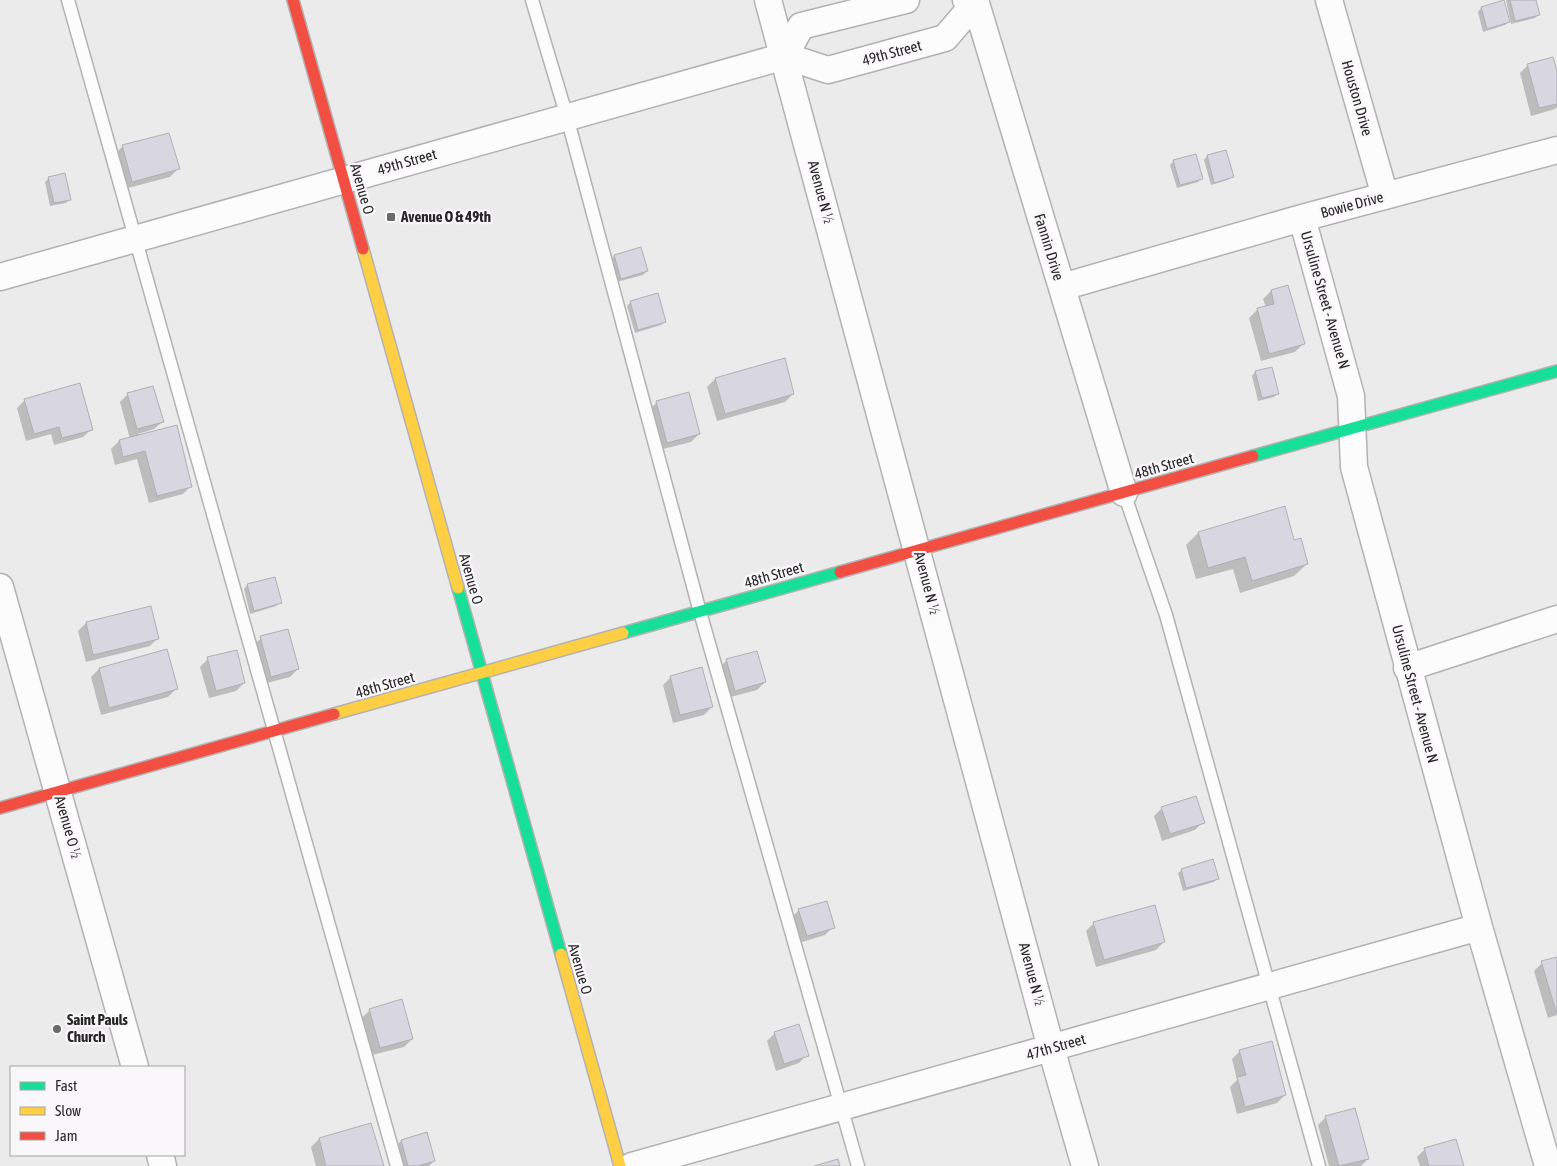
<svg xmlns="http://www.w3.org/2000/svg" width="1557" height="1166" font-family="'Asap Condensed',sans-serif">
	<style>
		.shadow { fill: #0003 }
		.building { fill: #d8d6e1; stroke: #b0b0b1 }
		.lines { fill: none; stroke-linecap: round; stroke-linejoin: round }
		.lane-casing { stroke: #b3b2b3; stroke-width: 15 }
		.street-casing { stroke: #b3b2b3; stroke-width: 29 }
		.fast-casing { stroke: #b3b2b3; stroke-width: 14 }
		.slow-casing { stroke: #b3b2b3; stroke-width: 14 }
		.jam-casing { stroke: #b3b2b3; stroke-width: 14 }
		.lane { stroke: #fcfcfc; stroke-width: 12 }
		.street { stroke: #fcfcfc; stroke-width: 26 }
		.fast { stroke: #16e098; stroke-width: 11 }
		.slow { stroke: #ffcf43; stroke-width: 11 }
		.jam { stroke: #f24e42; stroke-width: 11 }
		.poi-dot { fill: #6c6b6c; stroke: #faf7fa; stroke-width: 2 }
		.labels { text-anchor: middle; stroke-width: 4.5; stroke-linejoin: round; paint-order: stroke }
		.street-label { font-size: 15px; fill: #272627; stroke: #faf7fa }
		.poi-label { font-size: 15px; font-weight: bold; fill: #272627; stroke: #faf7fa; text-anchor: start }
	</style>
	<rect width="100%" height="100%" fill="#ecebec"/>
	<path class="shadow" d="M 1506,0 L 1535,0 L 1539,14 L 1535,18 L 1511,24 Z
		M 1503,2 L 1508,20 L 1510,20 L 1505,25 L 1483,32 L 1478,12 L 1481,8 Z
		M 1528,65 L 1557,77 L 1557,107 L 1555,109 L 1531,116 L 1520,73 Z
		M 123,146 L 178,169 L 170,177 L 124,189 L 115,154 Z
		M 1225,151 L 1232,176 L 1228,180 L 1211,185 L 1204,160 L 1207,156 Z
		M 1174,161 L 1201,178 L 1198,182 L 1177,188 L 1170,165 Z
		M 49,178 L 70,199 L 66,203 L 50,206 L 45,182 Z
		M 614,256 L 647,271 L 643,275 L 617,282 L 611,260 Z
		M 1271,291 L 1303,344 L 1295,352 L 1261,361 L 1249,318 L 1257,310 L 1266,307 L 1263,299 Z
		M 631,302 L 665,322 L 661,325 L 635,333 L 627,306 Z
		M 1255,372 L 1277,394 L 1274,397 L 1258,401 L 1252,376 Z
		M 715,379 L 793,394 L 785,402 L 717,421 L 707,387 Z
		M 128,394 L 163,421 L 154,429 L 138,434 L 138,437 L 191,486 L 183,494 L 149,503 L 137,459 L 115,465 L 111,449 L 119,441 L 130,439 L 120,402 Z
		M 25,400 L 92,429 L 83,437 L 54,445 L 51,434 L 26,441 L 17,408 Z
		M 657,402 L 699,434 L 691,442 L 659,450 L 649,410 Z
		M 1284,508 L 1293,542 L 1307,564 L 1294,576 L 1240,593 L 1233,569 L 1196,579 L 1186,545 L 1198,533 Z
		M 247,585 L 280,603 L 276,606 L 250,614 L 244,589 Z
		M 86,623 L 158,638 L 150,646 L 86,662 L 78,631 Z
		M 261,638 L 298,669 L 290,677 L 263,684 L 253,646 Z
		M 208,659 L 244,683 L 236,691 L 209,698 L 200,667 Z
		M 727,660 L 765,682 L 757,690 L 727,698 L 719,668 Z
		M 99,669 L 176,689 L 168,697 L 101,715 L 91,677 Z
		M 671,677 L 712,707 L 704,715 L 673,723 L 663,685 Z
		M 1162,808 L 1203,822 L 1195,830 L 1162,841 L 1154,816 Z
		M 1182,870 L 1218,878 L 1214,882 L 1183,891 L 1178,873 Z
		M 799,910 L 833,927 L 825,935 L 799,943 L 791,918 Z
		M 1094,923 L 1164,942 L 1156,950 L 1096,967 L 1086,931 Z
		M 1557,958 L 1557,1015 L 1548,1018 L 1534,971 L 1542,963 Z
		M 370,1010 L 412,1039 L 404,1047 L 372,1055 L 362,1018 Z
		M 775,1033 L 807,1055 L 799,1063 L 776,1071 L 767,1041 Z
		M 1240,1051 L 1285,1095 L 1277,1103 L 1237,1114 L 1230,1087 L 1237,1080 L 1232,1059 Z
		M 1326,1117 L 1368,1159 L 1361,1166 L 1329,1166 L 1318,1125 Z
		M 370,1125 L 382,1166 L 316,1166 L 311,1147 L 319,1139 Z
		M 401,1141 L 434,1161 L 429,1166 L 398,1166 L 393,1149 Z
		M 1425,1149 L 1462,1166 L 1420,1166 L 1417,1157 Z"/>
	<path class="building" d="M 1504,0 L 1510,22 L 1487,29 L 1481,7 Z
		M 1510,0 L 1536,0 L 1540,15 L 1515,21 Z
		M 1553,57 L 1557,71 L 1557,104 L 1539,108 L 1527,64 Z
		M 169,133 L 180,169 L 132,182 L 122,145 Z
		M 1226,150 L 1234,177 L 1214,183 L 1207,155 Z
		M 1196,154 L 1203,179 L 1180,185 L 1173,160 Z
		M 65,173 L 71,200 L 54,203 L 48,177 Z
		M 641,247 L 648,271 L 621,279 L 614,255 Z
		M 1288,285 L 1305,344 L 1269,354 L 1257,308 L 1274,304 L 1271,290 Z
		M 658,293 L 666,322 L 638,330 L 630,301 Z
		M 785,358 L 794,394 L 725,414 L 715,378 Z
		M 1272,367 L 1279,394 L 1262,398 L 1255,371 Z
		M 80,383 L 93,430 L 62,438 L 59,427 L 34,434 L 24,399 Z
		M 153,386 L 164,422 L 137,429 L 127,393 Z
		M 689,392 L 700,434 L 667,443 L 656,401 Z
		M 177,425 L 192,487 L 157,496 L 145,451 L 123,457 L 119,440 Z
		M 1285,506 L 1294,540 L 1301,538 L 1308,564 L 1252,581 L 1245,557 L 1208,568 L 1198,532 Z
		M 275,577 L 282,603 L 254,611 L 247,584 Z
		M 151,606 L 159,639 L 93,655 L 86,622 Z
		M 288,629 L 299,669 L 271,677 L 260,636 Z
		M 167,649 L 178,689 L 109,708 L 99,668 Z
		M 237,650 L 245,683 L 216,691 L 207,657 Z
		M 757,651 L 766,682 L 735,691 L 726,659 Z
		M 702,667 L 713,707 L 680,715 L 670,676 Z
		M 1196,796 L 1205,823 L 1170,834 L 1161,807 Z
		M 1213,859 L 1219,879 L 1186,888 L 1181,869 Z
		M 827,901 L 835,928 L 807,936 L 798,909 Z
		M 1155,905 L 1165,942 L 1104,960 L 1093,922 Z
		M 1557,957 L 1557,1011 L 1556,1011 L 1541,961 Z
		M 402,999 L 413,1039 L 380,1048 L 369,1009 Z
		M 799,1024 L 809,1056 L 784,1064 L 774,1032 Z
		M 1272,1041 L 1286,1095 L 1245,1107 L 1237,1077 L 1246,1075 L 1239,1050 Z
		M 1355,1108 L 1369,1159 L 1339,1166 L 1325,1116 Z
		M 371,1123 L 384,1166 L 326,1166 L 319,1138 Z
		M 427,1132 L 435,1161 L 418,1166 L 408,1166 L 401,1140 Z
		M 1456,1139 L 1464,1166 L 1429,1166 L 1424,1148 Z
		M 838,1159 L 840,1166 L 814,1166 Z"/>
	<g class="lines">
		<g class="lane-casing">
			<path id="lane" d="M 68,0 L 397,1166
				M 532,0 L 567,117 L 700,612 L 858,1166
				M 1124,493 L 1166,615 L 1319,1166"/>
		</g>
		<g class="street-casing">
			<path id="street" d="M 768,0 L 1051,1048 L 1085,1166
				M 975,0 L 1124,493
				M 1329,0 L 1385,196
				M 785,56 L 801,26 L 906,0
				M 1302,218 L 1351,396 L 1354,467 L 1479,927 L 1548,1166
				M 0,277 L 785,56 L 828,70 L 945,38 L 976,2 L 966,0
				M 1062,287 L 1302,218 L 1557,150
				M 0,587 L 135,1067
				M 1407,668 L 1557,619
				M 160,1155 L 163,1166
				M 632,1166 L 1479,927"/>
		</g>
		<g class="fast-casing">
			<path id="fast" d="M 1253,456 L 1557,371
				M 458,588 L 561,954
				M 623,633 L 840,572"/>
		</g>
		<g class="slow-casing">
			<path id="slow" d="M 363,249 L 458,588
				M 334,714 L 623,633
				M 561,954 L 620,1166"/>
		</g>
		<g class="jam-casing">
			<path id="jam" d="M 293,0 L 363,249
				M 840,572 L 1253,456
				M 0,808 L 334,714"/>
		</g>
		<use href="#lane" class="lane"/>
		<use href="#street" class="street"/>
		<use href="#fast" class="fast"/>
		<use href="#slow" class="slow"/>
		<use href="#jam" class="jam"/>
	</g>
	<g class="poi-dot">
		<rect x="386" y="212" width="10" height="10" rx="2.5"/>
		<circle cx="57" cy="1029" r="5"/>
	</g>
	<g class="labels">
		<g class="street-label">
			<text transform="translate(892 53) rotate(-15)" y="5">49th Street</text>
			<text transform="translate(1357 98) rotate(74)" y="5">Houston Drive</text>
			<text transform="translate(407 162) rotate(-16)" y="5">49th Street</text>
			<text transform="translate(362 189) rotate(74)" y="5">Avenue O</text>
			<text transform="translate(821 192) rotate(75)" y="5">Avenue N ½</text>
			<text transform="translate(1352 205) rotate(-15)" y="5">Bowie Drive</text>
			<text transform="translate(1049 247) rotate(73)" y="5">Fannin Drive</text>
			<text transform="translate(1325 300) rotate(74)" y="5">Ursuline Street - Avenue N</text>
			<text transform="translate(1164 466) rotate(-16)" y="5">48th Street</text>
			<text transform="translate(774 575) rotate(-16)" y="5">48th Street</text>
			<text transform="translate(471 579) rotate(74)" y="5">Avenue O</text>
			<text transform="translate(927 583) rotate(75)" y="5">Avenue N ½</text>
			<text transform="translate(385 685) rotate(-16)" y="5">48th Street</text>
			<text transform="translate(1415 694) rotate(75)" y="5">Ursuline Street - Avenue N</text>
			<text transform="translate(68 827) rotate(74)" y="5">Avenue O ½</text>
			<text transform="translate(580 969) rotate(74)" y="5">Avenue O</text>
			<text transform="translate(1032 974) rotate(75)" y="5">Avenue N ½</text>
			<text transform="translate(1056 1047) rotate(-16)" y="5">47th Street</text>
		</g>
		<g class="poi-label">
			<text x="401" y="222">Avenue O &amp; 49th</text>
			<text x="67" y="1025">Saint Pauls<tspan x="67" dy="17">Church</tspan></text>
		</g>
	</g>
	<rect x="10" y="1066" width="175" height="90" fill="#faf7fa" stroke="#a6a3a6"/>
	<rect x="20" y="1082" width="25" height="8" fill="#16e098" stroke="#a6a3a6"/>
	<text x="55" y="1091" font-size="15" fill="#272627">Fast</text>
	<rect x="20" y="1107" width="25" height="8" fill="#ffcf43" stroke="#a6a3a6"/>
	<text x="55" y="1116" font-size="15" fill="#272627">Slow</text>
	<rect x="20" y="1132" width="25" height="8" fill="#f24e42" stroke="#a6a3a6"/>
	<text x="55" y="1141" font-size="15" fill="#272627">Jam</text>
</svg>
